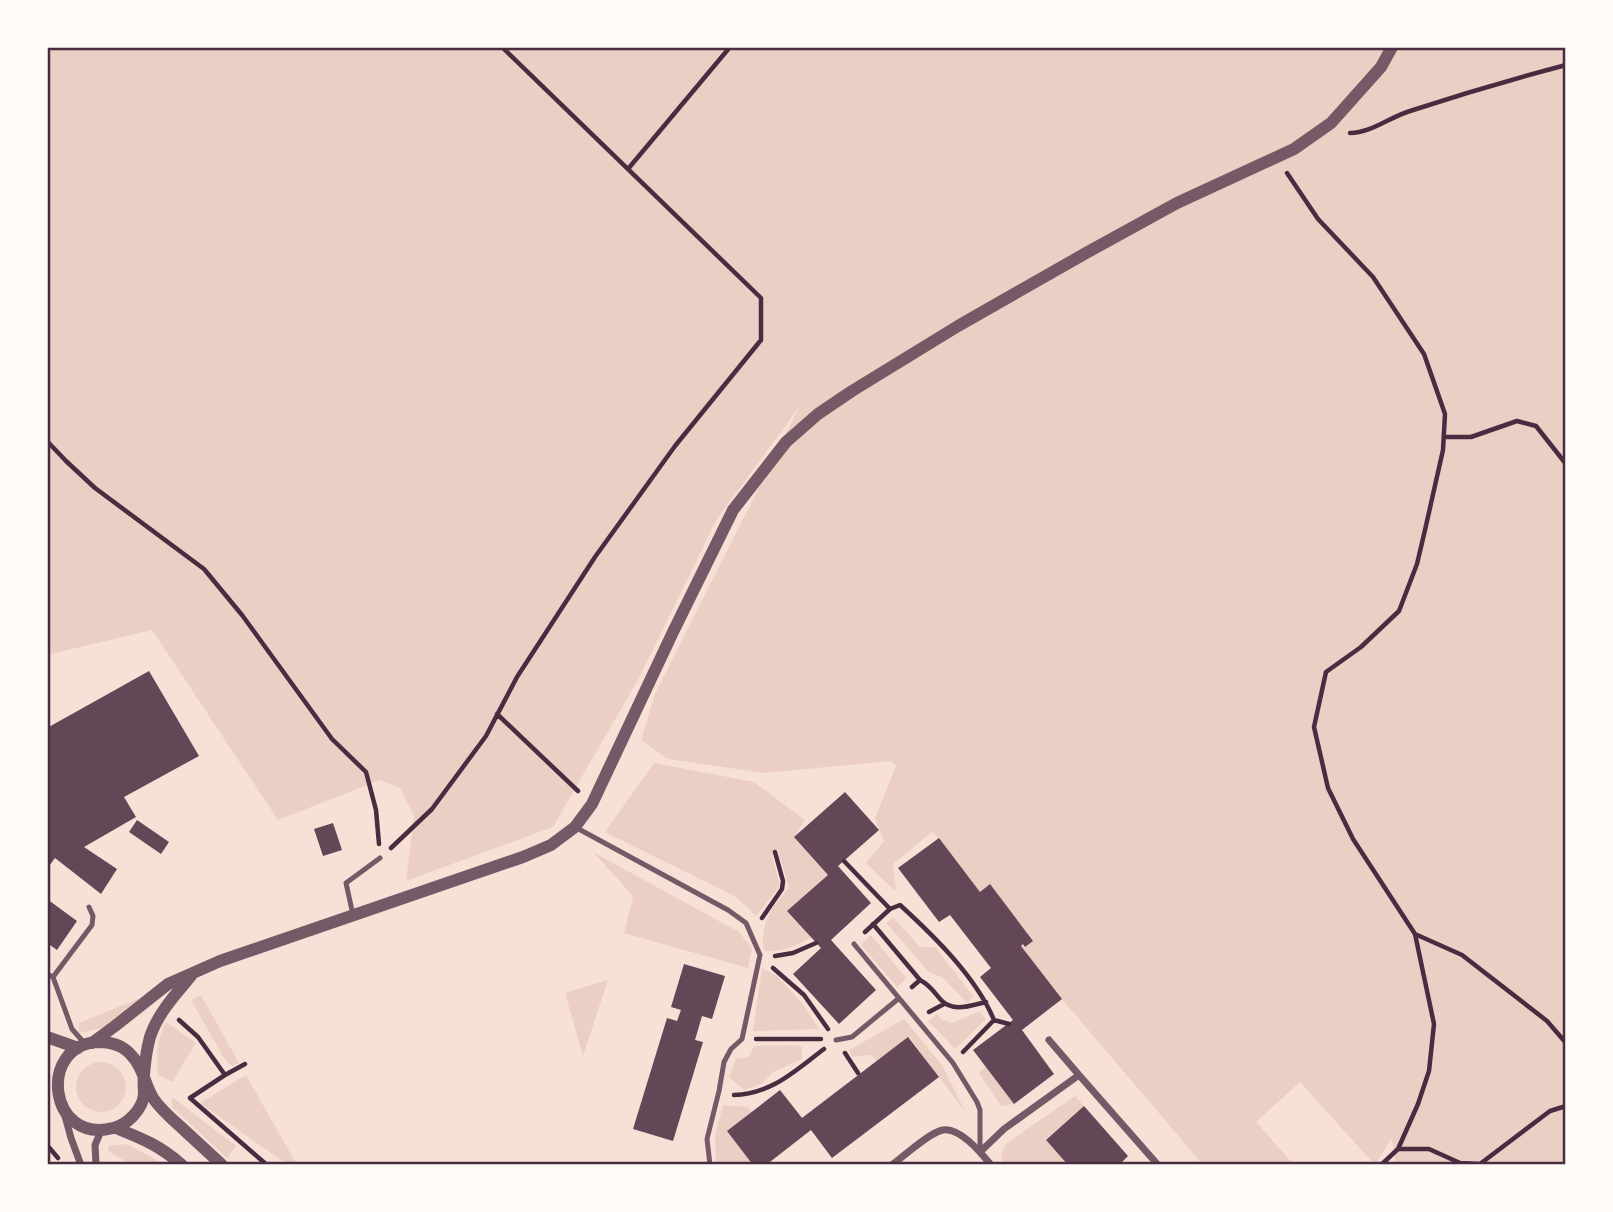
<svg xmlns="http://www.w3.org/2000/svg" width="1613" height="1212" font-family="Figtree,sans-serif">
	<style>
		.green { fill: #ebcfc5 }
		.building { fill: #644757 }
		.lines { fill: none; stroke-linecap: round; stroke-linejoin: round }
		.path { stroke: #4a2c40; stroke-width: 4.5 }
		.service { stroke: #755966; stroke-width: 5 }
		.minor { stroke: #755966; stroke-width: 7 }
		.tertiary { stroke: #755966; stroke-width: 12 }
		.neatline { fill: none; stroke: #4a2c40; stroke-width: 2.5 }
	</style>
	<rect width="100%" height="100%" fill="#f7e1d7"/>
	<path class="green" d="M 47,47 L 1566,47 L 1566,1165 L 1388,1165 L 1395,1161 L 1392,1138 L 1375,1165 L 1300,1082 L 1256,1122 L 1294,1165 L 1203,1165 L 1062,999 L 1038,968 L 1021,946 L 990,884 L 980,892 L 939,838 L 932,832 L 893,864 L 896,888 L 894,890 L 866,863 L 884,841 L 875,818 L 896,766 L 891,761 L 764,773 L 668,759 L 641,740 L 655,694 L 800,406 L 717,519 L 640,676 L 553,827 L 406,881 L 414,816 L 400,788 L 380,780 L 278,820 L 152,630 L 47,655 Z
		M 654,763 L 754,782 L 805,820 L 795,837 L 828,875 L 788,911 L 811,937 C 797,946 783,952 766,951 L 763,948 C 762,919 771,908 789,888 L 778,850 L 772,856 L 780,886 L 756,916 L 736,897 L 605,832 Z
		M 593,852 L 739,932 L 752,949 L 748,968 L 624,933 L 633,896 Z
		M 893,917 L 920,947 L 935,947 L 974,997 L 967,1003 L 942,977 L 930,973 L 886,923 Z
		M 871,935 L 906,978 L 897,987 L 861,945 Z
		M 762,968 L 777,976 L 802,1003 L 819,1029 L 753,1031 Z
		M 608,980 L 583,1056 L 565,993 Z
		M 201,995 L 239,1063 L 233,1066 L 229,1064 L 224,1058 L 191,1000 Z
		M 140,998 L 102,1028 L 79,1033 L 79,1023 Z
		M 980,1011 L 986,1019 L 955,1049 L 928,1021 L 937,1014 L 942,1020 L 952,1023 Z
		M 904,1019 L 942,1065 L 966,1113 L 909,1037 L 877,1061 L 871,1055 L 852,1057 L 849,1050 Z
		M 166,1022 L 196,1043 L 172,1082 L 158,1075 C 156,1056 157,1039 166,1022 Z
		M 796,1045 L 802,1047 L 802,1059 L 773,1072 L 763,1083 L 744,1090 L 729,1077 L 736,1059 L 749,1057 L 754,1046 Z
		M76 1087a25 25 0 1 1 50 0a25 25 0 1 1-50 0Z
		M 985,1066 L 1014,1104 L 1001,1106 L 979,1073 Z
		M 246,1075 L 296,1163 L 288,1165 L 200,1103 Z
		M 1075,1096 L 1084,1106 L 1046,1140 L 1068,1165 L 1005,1165 C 998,1157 1003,1150 1007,1143 Z
		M 172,1097 L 236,1146 L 227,1158 L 172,1107 Z
		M 723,1105 L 748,1107 L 752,1112 L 753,1165 L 716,1165 L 715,1135 Z
		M 127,1144 L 166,1165 L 132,1165 L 108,1151 L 109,1146 Z"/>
	<path class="building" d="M 149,671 L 199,756 L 124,797 L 136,817 L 84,847 L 117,869 L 101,894 L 55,858 L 47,869 L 47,728 Z
		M 845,792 L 879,830 L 838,866 L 871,903 L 831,940 L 876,990 L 839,1024 L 793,974 L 821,948 L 787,911 L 828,875 L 794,837 Z
		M 137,820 L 169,842 L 161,854 L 129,832 Z
		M 333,823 L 342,850 L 323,856 L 314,829 Z
		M 939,838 L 980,892 L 990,884 L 1033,941 L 1025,947 L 1023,944 L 1021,946 L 1062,999 L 1022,1030 L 1054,1074 L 1014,1104 L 973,1050 L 1013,1020 L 980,977 L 991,968 L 950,915 L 939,922 L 898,868 Z
		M 47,899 L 77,921 L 57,950 L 50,945 L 47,948 Z
		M 684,964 L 725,976 L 712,1019 L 702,1016 L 695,1040 L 703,1042 L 673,1141 L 633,1129 L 667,1018 L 677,1021 L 681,1010 L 671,1007 Z
		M 908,1037 L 939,1077 L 832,1158 L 811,1130 L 766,1165 L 753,1165 L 727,1131 L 780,1090 L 802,1118 Z
		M 1084,1106 L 1128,1156 L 1122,1162 L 1124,1165 L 1068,1165 L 1046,1140 Z"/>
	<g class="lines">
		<path class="path" d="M 1350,133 C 1371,133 1390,117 1410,111 C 1462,94 1513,79 1566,65
			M 628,169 L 730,47
			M 1287,173 L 1318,219 L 1373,277 L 1424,354 L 1445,414 L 1443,450 L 1425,530 L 1417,564 L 1399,611 L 1361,647 L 1326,672 L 1314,727 L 1328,788 L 1353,839 L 1415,934 L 1434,1024 L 1429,1071 L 1418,1104 L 1398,1149 L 1381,1165
			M 1444,437 L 1471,437 L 1517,421 L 1536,426 L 1566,464
			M 47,441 L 66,461 L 95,488 L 204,569 L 242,615 L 332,739 L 366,772 L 376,810 L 379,844
			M 497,714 L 578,791
			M 391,848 L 432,809 L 486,736 L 517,677 L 595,557 L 675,446 L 761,340 L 761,298 L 502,47
			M 844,861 L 890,909 L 865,932
			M 890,909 L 900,905 C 934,936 976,977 994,1020 L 1009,1024
			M 762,918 L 782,889 L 783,881 L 775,852
			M 873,924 L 920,980
			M 1415,934 L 1462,955 L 1547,1021 L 1566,1043
			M 775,956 L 793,953 L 816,943
			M 773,968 L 804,995 L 828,1029
			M 912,987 L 920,980 C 930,985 934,992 941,1000 C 953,1013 972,1005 986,1002
			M 929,1012 L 944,1004
			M 179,1020 L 198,1037 L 225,1075 L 190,1098 L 267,1165
			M 756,1039 L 821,1039
			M 963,1052 L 994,1020
			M 845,1053 L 858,1073
			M 225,1075 L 245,1064
			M 734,1095 C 772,1094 796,1070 824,1049
			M 47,1145 L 58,1158
			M 1398,1149 L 1429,1149 L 1460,1163 L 1480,1164 L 1550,1111 L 1566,1106"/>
		<path class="service" d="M 575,827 L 728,910 L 746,923 L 760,955 L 742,1039 L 731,1049 L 724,1062 L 719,1091 L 707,1139 L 710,1165
			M 353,915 L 346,883 L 380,858
			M 854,944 L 953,1063 L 977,1102 L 980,1110 L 980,1152
			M 47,974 L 53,977 L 72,1029 L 86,1045
			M 53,977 L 92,925 L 93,916 L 89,907
			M 836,1040 L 852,1037 L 898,999"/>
		<path class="minor" d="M 1049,1040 L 1079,1075
			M 65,1116 L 71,1138 L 81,1165
			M 980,1152 L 1004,1129 L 1079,1075 L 1158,1165
			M 96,1165 L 95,1145 L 101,1131
			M 892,1165 C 904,1156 930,1132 943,1130 C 960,1127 981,1153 991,1165"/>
		<path class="tertiary" d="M 191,976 C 175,995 158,1013 150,1037 C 147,1048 145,1062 144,1074 C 143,1081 144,1088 144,1095 C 142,1110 127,1125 113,1128 C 48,1145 37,1044 99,1042 C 111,1042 124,1046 132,1056 C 143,1067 145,1085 153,1098 C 161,1110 172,1119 183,1129 C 196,1141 209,1153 222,1165
			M 47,1037 L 78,1048
			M 92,1043 L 115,1026 L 168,984 L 220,961 L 523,857 L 551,845 L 575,827 L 592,804 L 673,632 L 733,510 L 786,442 L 818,414 L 852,391 L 958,326 L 1086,253 L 1177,203 L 1294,149 L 1331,123 L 1381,67 L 1392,47
			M 116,1128 C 143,1139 159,1145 182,1165"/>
	</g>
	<rect width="1613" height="1212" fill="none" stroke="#fffaf5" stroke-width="98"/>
	<rect x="49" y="49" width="1515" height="1114" class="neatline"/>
</svg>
